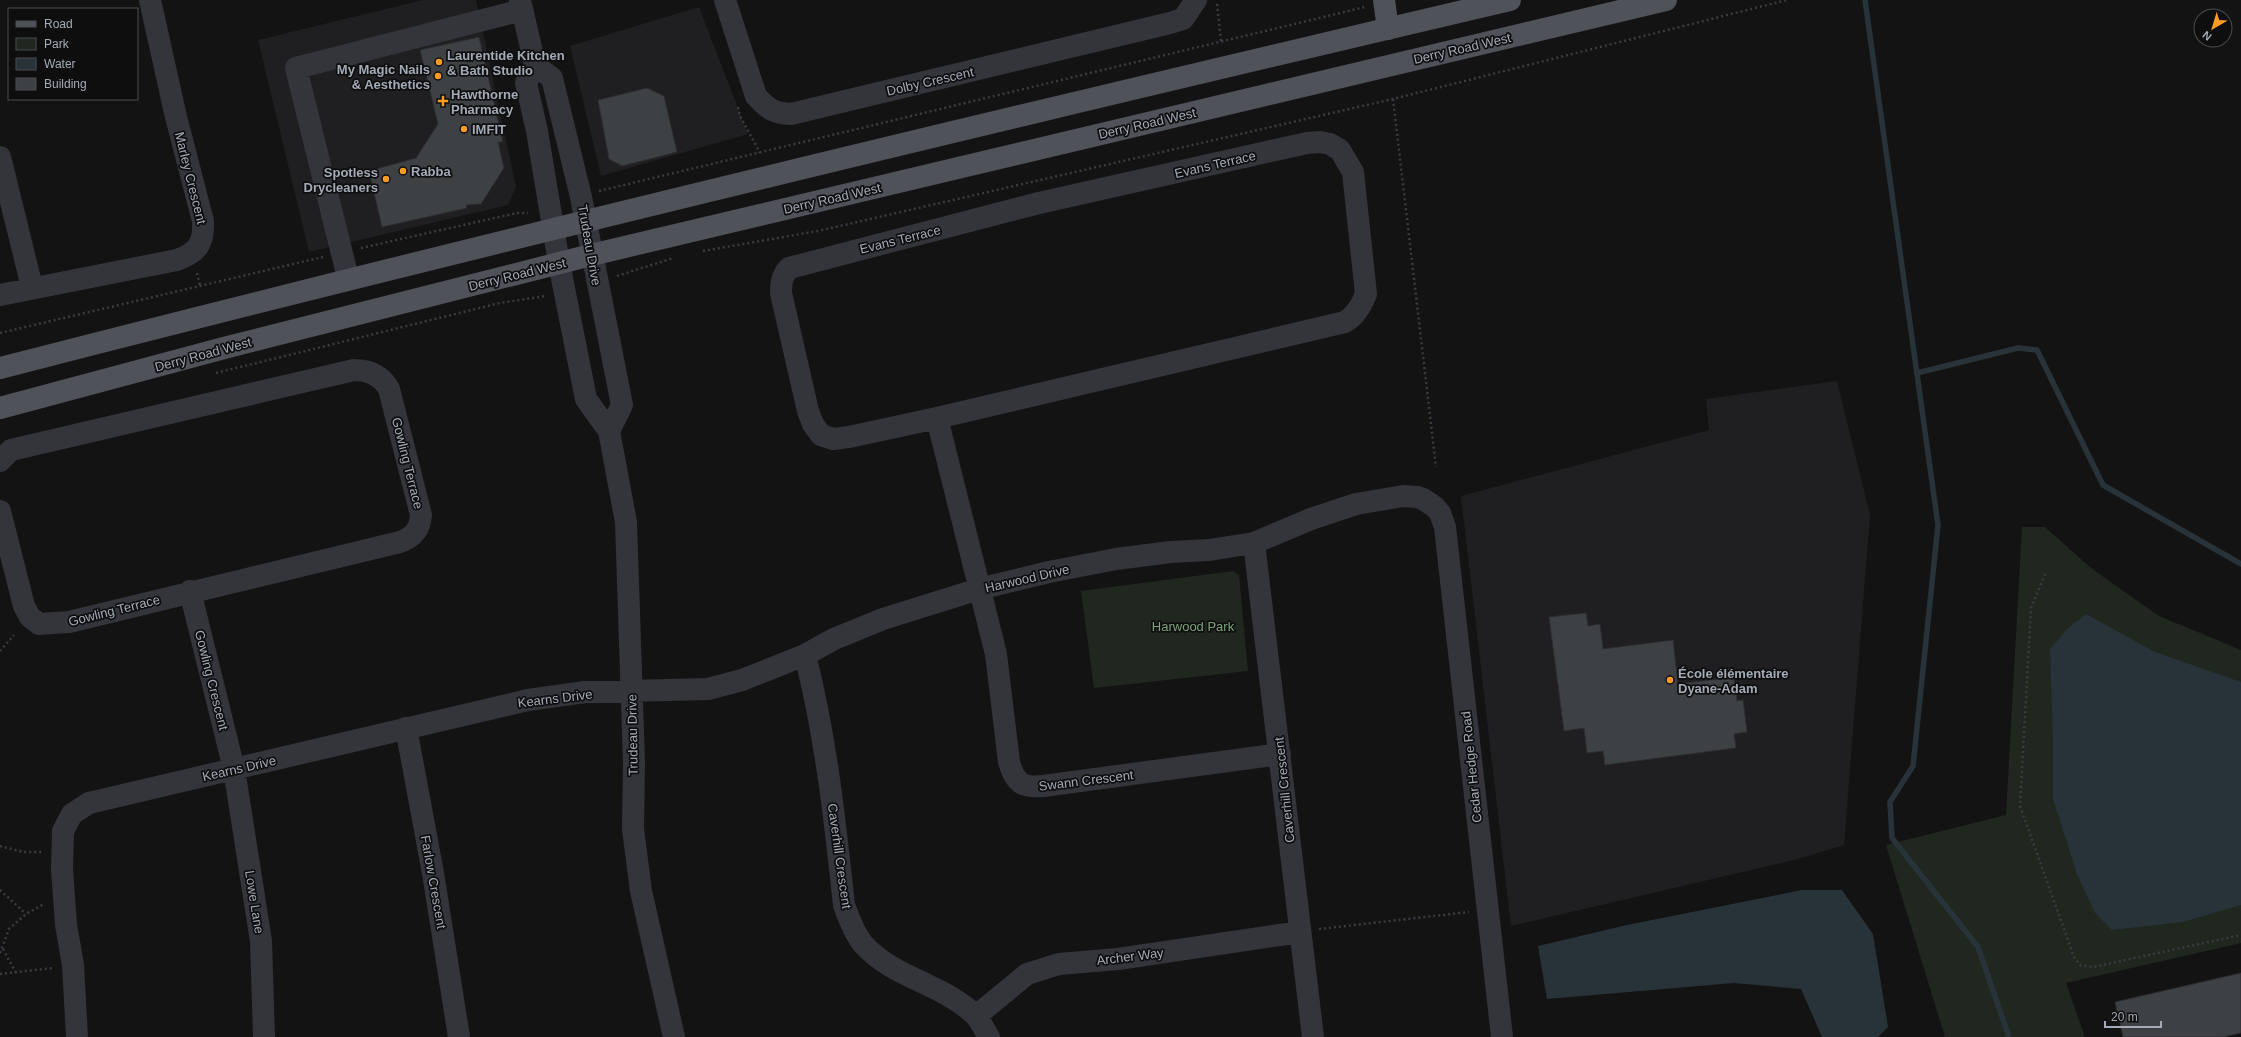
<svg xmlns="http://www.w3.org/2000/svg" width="2241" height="1037" font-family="Arial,sans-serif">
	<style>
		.built { fill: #1f1f21 }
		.green { fill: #1f271f }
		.water { fill: #283339 }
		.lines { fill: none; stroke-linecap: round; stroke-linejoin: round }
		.stream { stroke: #283339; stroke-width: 5.5 }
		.building { fill: #3e4144; stroke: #2c2d30 }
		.path { stroke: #393c41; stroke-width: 2.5; stroke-dasharray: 2 3; stroke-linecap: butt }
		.minor { stroke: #33353a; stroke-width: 22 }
		.major { stroke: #4f5259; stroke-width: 22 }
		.poi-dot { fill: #fb9d24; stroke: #0e0e0f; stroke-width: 1.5 }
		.labels { text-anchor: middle; stroke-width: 3.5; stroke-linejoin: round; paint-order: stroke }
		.street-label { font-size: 13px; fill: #a3abb6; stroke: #0e0e0f }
		.poi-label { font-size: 13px; font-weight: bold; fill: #a3abb6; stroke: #0e0e0f; text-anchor: start }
		.park-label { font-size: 13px; fill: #7ba279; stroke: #0e0e0f }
	</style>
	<rect width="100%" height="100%" fill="#131314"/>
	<path class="built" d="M 423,0 L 476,0 L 516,187 L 508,205 L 309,252 L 258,40 Z
		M 699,7 L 748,134 L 601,176 L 570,46 Z
		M 1837,381 L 1870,515 L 1844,845 L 1794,860 L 1511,926 L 1461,496 L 1709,430 L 1706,399 Z"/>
	<path class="green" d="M 2022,527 L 2045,527 L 2091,568 L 2159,616 L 2241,650 L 2241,943 L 2066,983 L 2085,1037 L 1945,1037 L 1886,845 L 2006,815 Z
		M 1233,571 L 1239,575 L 1248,671 L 1094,688 L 1081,591 Z"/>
	<path class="water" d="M 2086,614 L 2155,652 L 2241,682 L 2241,905 L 2183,922 L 2112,930 L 2095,913 L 2077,874 L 2053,799 L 2053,742 L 2050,649 L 2067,629 Z
		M 1802,890 L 1842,890 L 1873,934 L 1888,1027 L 1878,1037 L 1822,1037 L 1801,989 L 1734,983 L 1547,999 L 1538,946 L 1627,925 Z"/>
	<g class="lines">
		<path class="stream" d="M 1865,0 L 1938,525 L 1913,766 L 1890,802 L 1892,838 L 1978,947 L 2009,1037
			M 1917,373 L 2018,348 L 2037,350 L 2103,485 L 2241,564"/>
	</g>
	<path class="building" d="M 479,37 L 503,142 L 498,142 L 504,168 L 481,204 L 466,205 L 467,208 L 382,227 L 369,171 L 416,158 L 438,124 L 420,50 Z
		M 647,88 L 664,96 L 677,152 L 622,166 L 609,159 L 598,100 Z
		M 1586,613 L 1588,626 L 1600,624 L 1603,649 L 1673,640 L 1678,684 L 1734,677 L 1737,701 L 1743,700 L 1747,732 L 1734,734 L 1736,748 L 1605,765 L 1603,751 L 1587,753 L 1584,728 L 1564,731 L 1549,617 Z
		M 2241,973 L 2241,1033 L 2223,1037 L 2123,1037 L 2115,1002 Z"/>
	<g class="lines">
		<path class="path" d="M 1217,4 L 1221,42
			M 1393,99 L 1436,467
			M 738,107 L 740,116 L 760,153
			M 599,191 L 1365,7
			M 361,248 L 517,213 L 528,213
			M 703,251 L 818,231 L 1393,99 L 1787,0
			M 197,273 L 200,286
			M 617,276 L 673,258
			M 0,333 L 323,257
			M 216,373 L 500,303 L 546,296
			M 2045,574 L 2031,608 L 2020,806 L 2074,957 L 2080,965 L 2093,967 L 2241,935
			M 0,651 L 14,635
			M 0,846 L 23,852 L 43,852
			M 0,890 L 26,914
			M 1319,929 L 1469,912
			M 3,949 L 16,973
			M 0,953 L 9,929 L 26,914 L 44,904
			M 0,974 L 53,968"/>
		<path class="minor" d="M 520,0 L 535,65 L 552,78 L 581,197 L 622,405 L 609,431
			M 725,0 L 756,96 C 768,109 773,113 791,114 L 1170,23 L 1183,19 L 1196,0
			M 535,65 L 526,83 L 537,131 L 559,263 L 586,399 L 609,431 L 626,522 L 634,763 L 633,829 L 641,891 L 674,1037
			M 1320,142 L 1330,144 L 1340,150 L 1353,172 L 1366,294 C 1361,306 1356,315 1345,322 L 937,418 L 849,437 L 833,439 L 821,435 L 813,424 L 808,411 L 781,293 C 781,282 782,276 789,268 L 1039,203 L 1307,143 Z
			M 0,157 L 32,287
			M 348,278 L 296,68 L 522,10
			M 0,295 L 177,260 C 198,252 204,244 203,221 L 176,117 L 150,0
			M 937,418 L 996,654 L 1009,762 C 1015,783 1022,788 1043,786 L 1280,754
			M 0,461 L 11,450 L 354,370 C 369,370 381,375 389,389 L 421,515 C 420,529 414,537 400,542 L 69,622 L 39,624 L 30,617 L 24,606 L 0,511
			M 1254,543 L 1313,1037
			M 190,591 L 234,769 L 261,941 L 264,1037
			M 805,655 C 826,737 835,821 844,905 C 849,918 854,933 863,944 C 893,978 944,984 976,1016 C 981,1022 985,1031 989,1037
			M 406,728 L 433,873 L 459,1037
			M 976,1016 L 1027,974 L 1059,964 L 1118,959 L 1300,932
			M 77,1037 L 73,965 L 66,925 L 62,869 L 63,831 L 72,814 L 89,803 L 528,700 L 585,692 L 708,689 L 742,680 L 805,655 L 834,639 L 883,619 L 979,589 L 1049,572 L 1116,559 L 1171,552 L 1209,550 L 1254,543 L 1311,519 L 1356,504 L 1403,496 L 1417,497 L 1423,499 L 1435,507 L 1440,513 L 1445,527 L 1502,1037"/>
		<path class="major" d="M 1384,0 L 1388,29
			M 0,368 C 502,239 1006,118 1510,0
			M 0,408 L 224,348 L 591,255 L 1666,0"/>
	</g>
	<g class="poi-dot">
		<circle cx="439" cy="62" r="4"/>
		<circle cx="438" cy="76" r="4"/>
		<path d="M441 95h4v4h4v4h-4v4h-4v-4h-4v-4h4z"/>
		<circle cx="464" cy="129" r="4"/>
		<circle cx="403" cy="171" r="4"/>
		<circle cx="386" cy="179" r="4"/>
		<circle cx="1670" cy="680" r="4"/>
	</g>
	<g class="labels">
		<g class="street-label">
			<text transform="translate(1462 48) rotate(-13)" y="5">Derry Road West</text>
			<text transform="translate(930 81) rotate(-13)" y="5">Dolby Crescent</text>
			<text transform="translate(1147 123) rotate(-13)" y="5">Derry Road West</text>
			<text transform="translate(1215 164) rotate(-13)" y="5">Evans Terrace</text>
			<text transform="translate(191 178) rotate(76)" y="5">Marley Crescent</text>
			<text transform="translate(832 198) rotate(-13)" y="5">Derry Road West</text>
			<text transform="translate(900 239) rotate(-14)" y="5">Evans Terrace</text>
			<text transform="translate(590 245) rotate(80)" y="5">Trudeau Drive</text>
			<text transform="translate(517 274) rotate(-14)" y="5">Derry Road West</text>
			<text transform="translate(203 354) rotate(-15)" y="5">Derry Road West</text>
			<text transform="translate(408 463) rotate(76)" y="5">Gowling Terrace</text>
			<text transform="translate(1027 578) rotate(-13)" y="5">Harwood Drive</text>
			<text transform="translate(114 610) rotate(-14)" y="5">Gowling Terrace</text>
			<text transform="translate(212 680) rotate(76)" y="5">Gowling Crescent</text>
			<text transform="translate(555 698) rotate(-7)" y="5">Kearns Drive</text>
			<text transform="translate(632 735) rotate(-91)" y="5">Trudeau Drive</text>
			<text transform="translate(1471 767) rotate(-96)" y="5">Cedar Hedge Road</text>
			<text transform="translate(239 768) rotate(-13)" y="5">Kearns Drive</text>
			<text transform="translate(1086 780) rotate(-7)" y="5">Swann Crescent</text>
			<text transform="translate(1284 790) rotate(-96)" y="5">Caverhill Crescent</text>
			<text transform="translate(840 856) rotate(82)" y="5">Caverhill Crescent</text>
			<text transform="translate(434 882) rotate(80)" y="5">Farlow Crescent</text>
			<text transform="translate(255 902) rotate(81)" y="5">Lowe Lane</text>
			<text transform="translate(1130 956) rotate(-7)" y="5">Archer Way</text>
		</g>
		<g class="poi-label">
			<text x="447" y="60">Laurentide Kitchen<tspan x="447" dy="15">&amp; Bath Studio</tspan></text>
			<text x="430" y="74" text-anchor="end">My Magic Nails<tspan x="430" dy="15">&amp; Aesthetics</tspan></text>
			<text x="451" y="99">Hawthorne<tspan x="451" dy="15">Pharmacy</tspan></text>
			<text x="472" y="134">IMFIT</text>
			<text x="411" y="176">Rabba</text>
			<text x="378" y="177" text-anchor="end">Spotless<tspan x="378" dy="15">Drycleaners</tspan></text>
			<text x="1678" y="678">École élémentaire<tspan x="1678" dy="15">Dyane-Adam</tspan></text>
		</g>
		<g class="park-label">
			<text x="1193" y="631">Harwood Park</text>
		</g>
	</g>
	<rect x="8" y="8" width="130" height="92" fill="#0e0e0f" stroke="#4a4d52"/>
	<rect x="16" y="21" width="20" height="6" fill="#4f5259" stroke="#4a4d52"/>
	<text x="44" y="28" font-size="12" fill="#a3abb6">Road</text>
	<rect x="16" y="38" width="20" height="12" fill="#1f271f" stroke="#4a4d52"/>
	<text x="44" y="48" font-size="12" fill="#a3abb6">Park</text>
	<rect x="16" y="58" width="20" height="12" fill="#283339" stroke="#4a4d52"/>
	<text x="44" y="68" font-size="12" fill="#a3abb6">Water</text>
	<rect x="16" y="78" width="20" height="12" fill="#3e4144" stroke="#4a4d52"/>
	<text x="44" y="88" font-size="12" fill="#a3abb6">Building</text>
	<g transform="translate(2213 28) rotate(218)"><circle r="19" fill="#0e0e0f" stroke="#4a4d52"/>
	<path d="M0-3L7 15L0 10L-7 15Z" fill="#fb9d24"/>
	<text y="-6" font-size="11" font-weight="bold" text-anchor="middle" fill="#a3abb6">N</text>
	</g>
	<path d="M2105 1021v6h56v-6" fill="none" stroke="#a3abb6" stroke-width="2"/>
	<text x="2111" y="1021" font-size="12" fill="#a3abb6" stroke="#0e0e0f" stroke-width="3" paint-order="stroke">20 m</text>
</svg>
